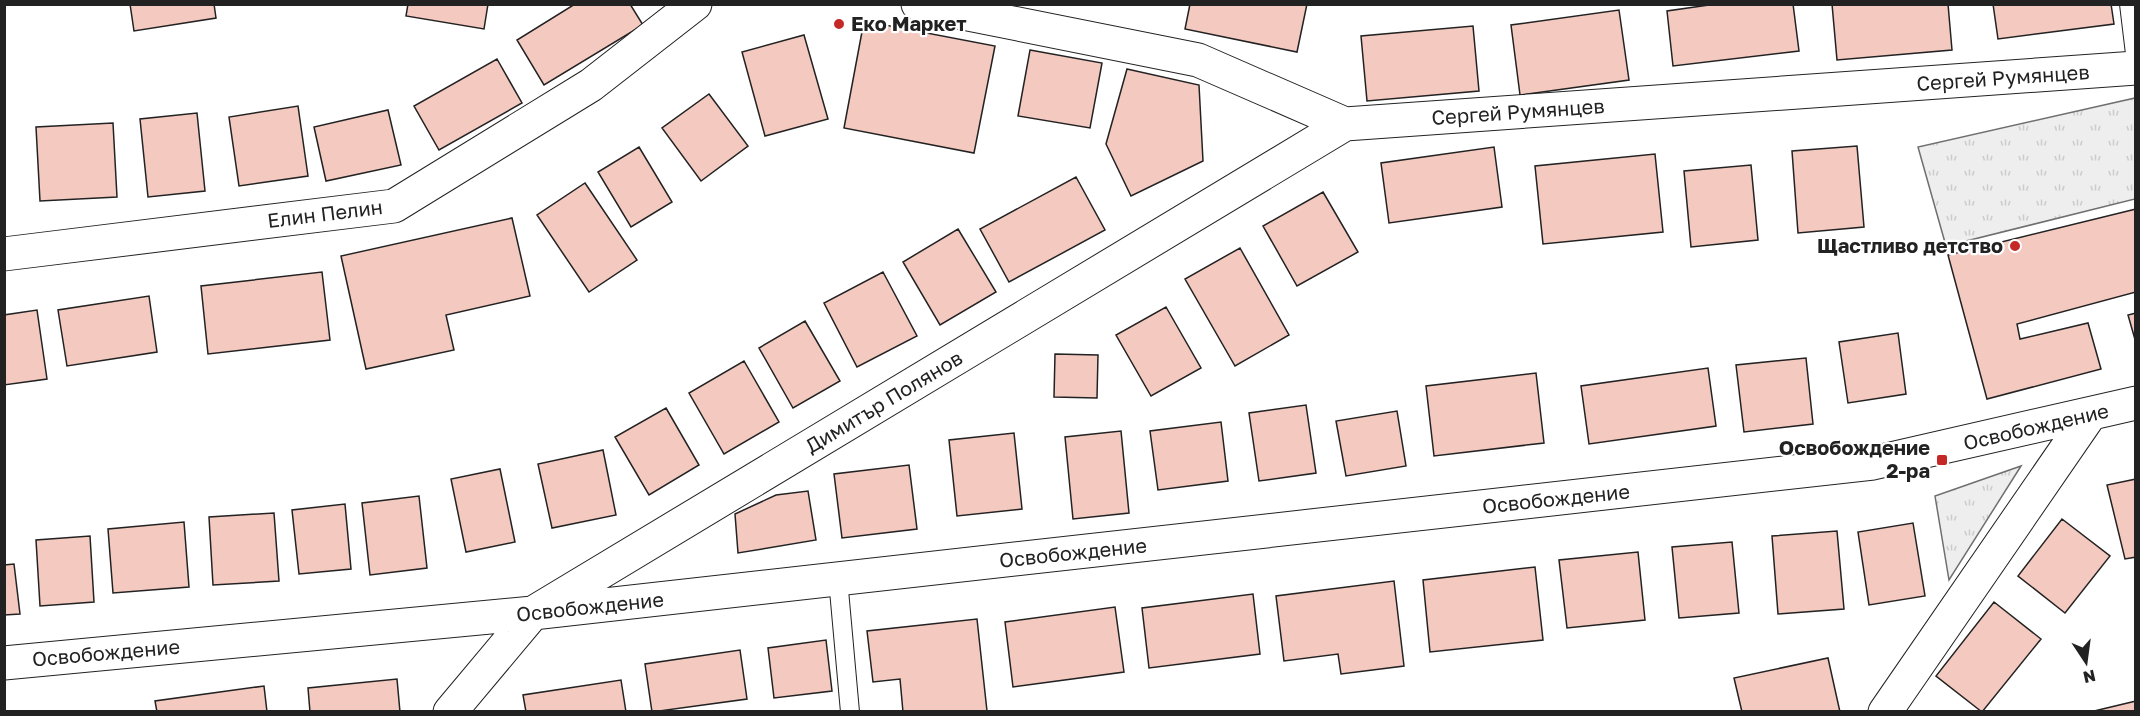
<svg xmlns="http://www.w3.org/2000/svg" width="2140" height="716" font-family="'Golos Text',sans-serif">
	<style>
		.grass { fill: url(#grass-tufts); stroke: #6f6f6f; stroke-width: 1.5 }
		.building { fill: #f3c9c0; stroke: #222; stroke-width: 1.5 }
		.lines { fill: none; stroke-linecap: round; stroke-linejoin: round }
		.service-casing { stroke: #222; stroke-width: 20 }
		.minor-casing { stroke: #222; stroke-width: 35 }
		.service { stroke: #fff; stroke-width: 18 }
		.minor { stroke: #fff; stroke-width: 33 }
		.poi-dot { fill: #c62828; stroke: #fff; stroke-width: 2 }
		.labels { text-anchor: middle; stroke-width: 4.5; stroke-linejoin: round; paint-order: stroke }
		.poi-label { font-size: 20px; font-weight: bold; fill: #222; stroke: #fff; text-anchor: end }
		.street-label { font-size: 20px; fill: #222; stroke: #fff }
	</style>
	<defs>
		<pattern id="grass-tufts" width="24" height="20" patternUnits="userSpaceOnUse" patternTransform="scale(1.5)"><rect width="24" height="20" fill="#eee"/><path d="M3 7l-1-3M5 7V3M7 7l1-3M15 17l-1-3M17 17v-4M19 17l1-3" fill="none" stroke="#ccc"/></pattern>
	</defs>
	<rect width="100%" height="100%" fill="#fff"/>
	<path class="grass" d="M 2135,98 L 2135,199 L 1946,246 L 1918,147 Z
		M 2021,466 L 1949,580 L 1935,496 Z"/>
	<path class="building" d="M 130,4 L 214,4 L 216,18 L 134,31 Z
		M 408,4 L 488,4 L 484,29 L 406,16 Z
		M 575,4 L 630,4 L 643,25 L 544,85 L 517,40 Z
		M 1190,4 L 1307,4 L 1297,52 L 1185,29 Z
		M 1716,4 L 1793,4 L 1799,51 L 1673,66 L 1667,11 Z
		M 1832,4 L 1948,4 L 1952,50 L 1837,60 Z
		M 1993,4 L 2111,4 L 2114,24 L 1998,39 Z
		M 1619,10 L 1629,80 L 1520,95 L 1511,25 Z
		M 864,21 L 995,46 L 974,153 L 844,128 Z
		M 1473,26 L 1479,91 L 1367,101 L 1361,36 Z
		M 804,35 L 828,119 L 765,136 L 742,52 Z
		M 1030,50 L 1102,63 L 1090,128 L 1018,116 Z
		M 497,59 L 522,103 L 439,150 L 414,106 Z
		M 1127,69 L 1199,85 L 1203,161 L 1131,196 L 1106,144 Z
		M 709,94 L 748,146 L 701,181 L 662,128 Z
		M 298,106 L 308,176 L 239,186 L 229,117 Z
		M 388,110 L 401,165 L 326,181 L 314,127 Z
		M 197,113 L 205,191 L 148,197 L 140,119 Z
		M 113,123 L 117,197 L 40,201 L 36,127 Z
		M 1857,146 L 1864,227 L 1798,233 L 1792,151 Z
		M 639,147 L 672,202 L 631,227 L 598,172 Z
		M 1494,147 L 1502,207 L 1389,223 L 1381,163 Z
		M 1655,154 L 1663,232 L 1543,244 L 1535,166 Z
		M 1751,165 L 1758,240 L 1691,247 L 1684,171 Z
		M 1076,177 L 1105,230 L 1009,282 L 980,229 Z
		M 585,183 L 637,260 L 589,292 L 537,215 Z
		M 1323,192 L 1358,252 L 1297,286 L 1263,226 Z
		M 2136,209 L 2136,292 L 2017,324 L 2020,339 L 2088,323 L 2101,369 L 1987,399 L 1948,255 Z
		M 512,218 L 530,296 L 446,315 L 454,350 L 366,369 L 341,256 Z
		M 958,229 L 996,292 L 940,325 L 903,262 Z
		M 1240,248 L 1289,335 L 1235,366 L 1185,279 Z
		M 322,272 L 330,340 L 208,354 L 201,286 Z
		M 883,272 L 917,336 L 857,367 L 824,303 Z
		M 149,296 L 157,352 L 67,366 L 58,310 Z
		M 1166,307 L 1201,368 L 1151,396 L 1116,335 Z
		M 37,310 L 47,379 L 4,385 L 4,315 Z
		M 2136,313 L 2136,343 L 2128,315 Z
		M 805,321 L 840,381 L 793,408 L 759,348 Z
		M 1898,333 L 1906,394 L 1848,403 L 1839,342 Z
		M 1055,354 L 1098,355 L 1097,398 L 1054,397 Z
		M 1806,358 L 1813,424 L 1744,432 L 1736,365 Z
		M 744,361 L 779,422 L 724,454 L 689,393 Z
		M 1708,368 L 1716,426 L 1589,444 L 1581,386 Z
		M 1536,373 L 1544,443 L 1434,456 L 1426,386 Z
		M 1306,405 L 1316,473 L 1259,481 L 1249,413 Z
		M 666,408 L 699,465 L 649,495 L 615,437 Z
		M 1397,411 L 1406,466 L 1346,476 L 1336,421 Z
		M 1221,422 L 1228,481 L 1158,490 L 1150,431 Z
		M 1121,431 L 1129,513 L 1073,519 L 1065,437 Z
		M 1014,433 L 1022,509 L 957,516 L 949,440 Z
		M 603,450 L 616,515 L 552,528 L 538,464 Z
		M 909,465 L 917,529 L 842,538 L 834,474 Z
		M 500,469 L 515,542 L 466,552 L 451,479 Z
		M 2136,479 L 2136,557 L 2125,559 L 2107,485 Z
		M 808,491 L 816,540 L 738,553 L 735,514 L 776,495 Z
		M 419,496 L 427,568 L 370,575 L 362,503 Z
		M 345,504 L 351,569 L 299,574 L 292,510 Z
		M 274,513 L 279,581 L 213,585 L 209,517 Z
		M 2062,519 L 2110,556 L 2065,613 L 2018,576 Z
		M 184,522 L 189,587 L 113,593 L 108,529 Z
		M 1913,523 L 1925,596 L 1869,605 L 1858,532 Z
		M 1837,531 L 1844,609 L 1778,614 L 1772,536 Z
		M 90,536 L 94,602 L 40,606 L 36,540 Z
		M 1732,542 L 1739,613 L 1679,618 L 1672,547 Z
		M 1638,552 L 1645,620 L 1567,628 L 1559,560 Z
		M 14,564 L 20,614 L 4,615 L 4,565 Z
		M 1535,567 L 1543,640 L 1430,652 L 1423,580 Z
		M 1394,581 L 1404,666 L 1341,674 L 1338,654 L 1284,661 L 1276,596 Z
		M 1253,594 L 1260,654 L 1149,668 L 1142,608 Z
		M 1994,602 L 2041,639 L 1982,712 L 1936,676 Z
		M 1115,607 L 1124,672 L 1013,687 L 1005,622 Z
		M 977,619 L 987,711 L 903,712 L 900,679 L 873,682 L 867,631 Z
		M 826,640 L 832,691 L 774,698 L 768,648 Z
		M 740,650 L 747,699 L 652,712 L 645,664 Z
		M 1828,658 L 1840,712 L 1742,712 L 1734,678 Z
		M 397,679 L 400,712 L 310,712 L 308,688 Z
		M 621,680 L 626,712 L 526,712 L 523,695 Z
		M 264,686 L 267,712 L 157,712 L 155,701 Z
		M 2136,701 L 2136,712 L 2090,712 Z"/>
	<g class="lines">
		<g class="service-casing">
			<path id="service" d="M 2129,4 L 2136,62
				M 838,579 L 850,712"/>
		</g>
		<g class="minor-casing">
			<path id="minor" d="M 918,4 L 1198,60 L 1345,124 L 2136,68
				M 4,254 L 394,206 L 591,85 L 695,4
				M 4,663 L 533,613 L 1873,463 L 2136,403
				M 450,712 L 533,613 L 1345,124
				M 1885,712 L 2089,416"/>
		</g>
		<use href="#service" class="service"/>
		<use href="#minor" class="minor"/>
	</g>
	<g class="poi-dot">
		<circle cx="839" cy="24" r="6"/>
		<circle cx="2015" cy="246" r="6"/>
		<rect x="1936" y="454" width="12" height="12" rx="3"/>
	</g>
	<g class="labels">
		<g class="poi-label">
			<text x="851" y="31" text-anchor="start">Еко Маркет</text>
			<text x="2003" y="253">Щастливо детство</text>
			<text x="1930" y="455">Освобождение<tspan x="1930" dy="23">2-ра</tspan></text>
		</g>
		<g class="street-label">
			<text transform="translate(2003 78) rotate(-4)" y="7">Сергей Румянцев</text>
			<text transform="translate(1518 112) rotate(-4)" y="7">Сергей Румянцев</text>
			<text transform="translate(325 214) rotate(-7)" y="7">Елин Пелин</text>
			<text transform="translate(884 402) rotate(-31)" y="7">Димитър Полянов</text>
			<text transform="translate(2036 427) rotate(-13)" y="7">Освобождение</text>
			<text transform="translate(1556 499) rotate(-6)" y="7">Освобождение</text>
			<text transform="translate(1073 553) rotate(-6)" y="7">Освобождение</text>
			<text transform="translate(590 607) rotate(-6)" y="7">Освобождение</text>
			<text transform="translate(106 653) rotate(-5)" y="7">Освобождение</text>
		</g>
	</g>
	<rect width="2140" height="716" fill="none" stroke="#222222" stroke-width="12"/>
	<g transform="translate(2086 662) rotate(167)" stroke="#ffffff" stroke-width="4.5" paint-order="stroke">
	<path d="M0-4.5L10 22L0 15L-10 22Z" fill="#222222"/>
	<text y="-9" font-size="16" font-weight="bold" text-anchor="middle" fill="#222222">N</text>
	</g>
</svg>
